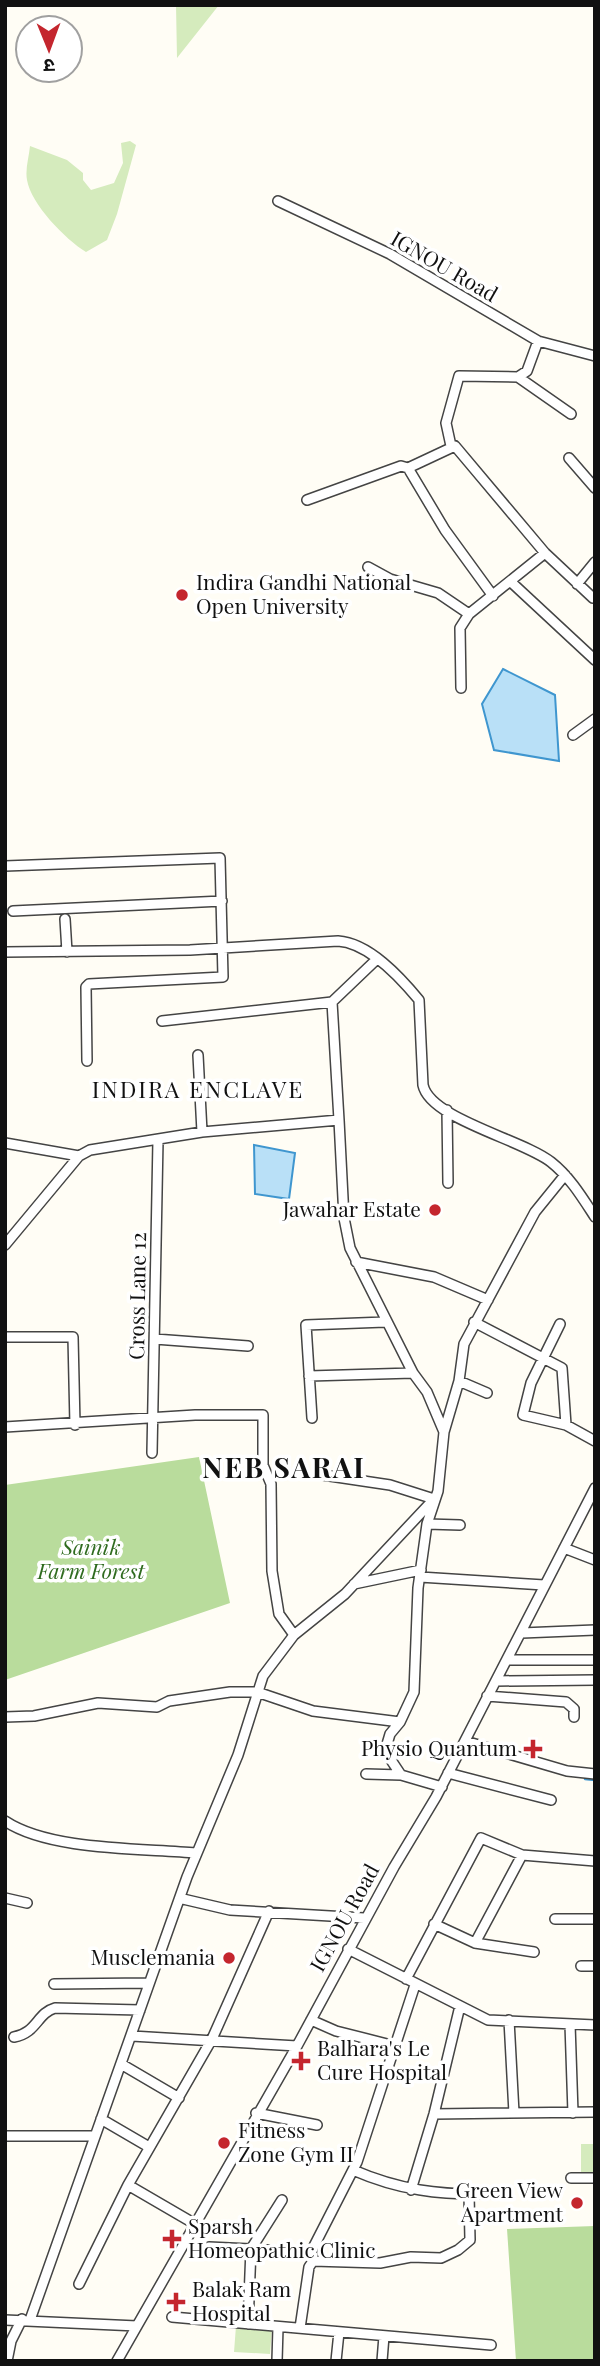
<svg xmlns="http://www.w3.org/2000/svg" width="600" height="2366" font-family="'Playfair Display','Noto Sans Devanagari',serif">
	<style>
		.green { fill: #d5ebbd }
		.forest { fill: #b9dc9c }
		.water { fill: #b9e0f7; stroke: #3f96cf; stroke-width: 2 }
		.lines { fill: none; stroke-linecap: round; stroke-linejoin: round }
		.stream { stroke: #3f96cf; stroke-width: 2.5 }
		.minor-casing { stroke: #444; stroke-width: 12 }
		.minor { stroke: #fff; stroke-width: 9 }
		.poi-dot { fill: #c4262e; stroke: #fff; stroke-width: 2.5 }
		.labels { text-anchor: middle; stroke-width: 7; stroke-linejoin: round; paint-order: stroke }
		.street-label { font-size: 21px; fill: #111; stroke: #fff }
		.poi-label { font-size: 21px; fill: #111; stroke: #fff; text-anchor: start }
		.park-label { font-size: 21px; font-style: italic; fill: #2f6b1f; stroke: #fff }
		.neighbourhood-label { font-size: 23px; letter-spacing: 2px; fill: #111; stroke: #fff }
		.district-label { font-size: 28px; font-weight: bold; letter-spacing: 2px; fill: #111; stroke: #fff }
	</style>
	<rect width="100%" height="100%" fill="#fffdf5"/>
	<path class="green" d="M 176,5 L 219,5 L 177,58 Z
		M 130,141 L 136,145 L 117,214 L 107,240 L 86,252 C 65,239 31,204 27,180 C 25,169 29,157 30,146 L 67,160 L 83,173 L 83,180 L 91,190 L 114,183 L 123,163 L 121,143 Z
		M 581,2144 L 595,2144 L 595,2172 L 581,2172 Z
		M 236,2326 L 272,2328 L 270,2354 L 234,2352 Z"/>
	<path class="forest" d="M 199,1457 L 230,1603 L 5,1680 L 5,1485 Z
		M 595,2226 L 595,2361 L 516,2361 L 507,2229 Z"/>
	<path class="water" d="M 503,669 L 555,695 L 559,761 L 494,750 L 482,704 Z
		M 254,1145 L 295,1153 L 289,1199 L 255,1194 Z"/>
	<g class="lines">
		<path class="stream" d="M 585,1779 L 595,1780"/>
		<g class="minor-casing">
			<path id="minor" d="M 278,201 L 390,254 L 538,341 L 595,356
				M 518,377 L 571,414
				M 451,446 L 446,423 L 459,376 L 518,377 L 527,371 L 538,341
				M 569,458 L 595,488
				M 408,468 L 445,530 L 493,596
				M 307,500 L 401,466 L 408,468 L 455,446 L 545,553 L 593,598
				M 368,567 L 390,579 L 438,593 L 469,614
				M 511,582 L 595,660
				M 577,584 L 595,562
				M 461,688 L 460,628 L 469,614 L 545,553
				M 573,735 L 595,719
				M 5,866 L 220,858 L 223,977 L 89,984 L 86,987 L 87,1061
				M 13,911 L 222,901
				M 65,919 L 67,952
				M 5,952 L 190,950 L 338,941 C 369,943 400,977 419,1000 L 423,1085 C 430,1119 524,1140 551,1162 C 570,1177 582,1197 595,1217
				M 162,1021 L 332,1002 L 377,959
				M 198,1055 L 202,1132
				M 447,1110 L 448,1183
				M 339,1120 L 344,1218 L 350,1248 L 413,1373 L 427,1392 L 444,1432
				M 5,1143 L 79,1156
				M 5,1245 L 79,1156 L 90,1150 L 202,1132 L 339,1120 L 332,1002
				M 356,1262 L 434,1277 L 488,1300
				M 474,1322 L 562,1368 L 566,1425
				M 560,1324 L 531,1383 L 523,1415 L 566,1425 L 595,1441
				M 5,1337 L 73,1337 L 75,1425
				M 155,1339 L 248,1346
				M 309,1376 L 413,1373
				M 459,1381 L 487,1393
				M 312,1418 L 306,1325 L 385,1322
				M 5,1427 L 195,1415 L 263,1415 L 263,1465 L 271,1484 L 272,1571 L 279,1614 L 294,1635
				M 152,1453 L 158,1140
				M 323,1475 L 390,1485 L 434,1499
				M 427,1524 L 460,1525
				M 564,1548 L 595,1560
				M 420,1577 L 544,1585
				M 354,1584 L 421,1570
				M 522,1633 L 595,1630
				M 508,1660 L 595,1660
				M 496,1681 L 595,1680
				M 487,1696 L 566,1702 L 574,1709 L 574,1717
				M 5,1717 L 34,1716 L 98,1703 L 157,1707 L 169,1701 L 230,1692 L 257,1692 L 313,1711 L 400,1722
				M 465,1741 L 567,1771 L 595,1774
				M 448,1773 L 551,1800
				M 366,1774 L 401,1775
				M 442,1787 L 401,1775 L 385,1751 L 390,1734 L 400,1722 L 414,1692 L 418,1588 L 427,1524 L 438,1491 L 444,1432 L 459,1381 L 464,1344 L 535,1212 L 565,1175
				M 5,1821 C 50,1851 142,1848 196,1853
				M 5,1898 L 27,1903
				M 183,1899 L 230,1910 L 364,1918
				M 555,1919 L 595,1919
				M 434,1924 L 475,1943 L 522,1855
				M 475,1943 L 534,1952
				M 348,1949 L 488,2020 L 595,2025
				M 581,1966 L 595,1966
				M 406,1979 L 481,1838 L 522,1855 L 595,1861
				M 54,1984 L 149,1983
				M 311,2020 L 336,2031 L 395,2046
				M 509,2020 L 514,2113
				M 570,2024 L 573,2113
				M 132,2036 L 297,2046
				M 14,2037 C 37,2033 37,2013 55,2008 L 140,2010
				M 121,2064 L 179,2098
				M 256,2113 L 317,2125
				M 434,2114 L 595,2112
				M 101,2119 L 149,2147
				M 5,2136 L 95,2136
				M 353,2170 C 399,2190 439,2195 488,2194
				M 571,2178 L 595,2178
				M 128,2185 L 195,2224
				M 411,2190 L 434,2114 L 460,2006
				M 209,2247 L 311,2252
				M 313,2261 L 380,2263 L 411,2257 L 441,2258 L 458,2250 L 470,2240 L 469,2194
				M 79,2284 L 128,2185 L 212,2039 L 269,1911
				M 172,2317 L 491,2345
				M 5,2320 L 137,2326
				M 30,2320 L 187,1877 L 238,1755 L 263,1676 L 294,1635 L 345,1594 L 434,1499
				M 248,2324 L 251,2249 L 282,2200
				M 300,2328 L 309,2267 L 313,2261 L 311,2252 L 357,2162 L 415,1985
				M 7,2361 L 11,2341 L 22,2319
				M 117,2361 L 297,2046 L 394,1867 L 436,1797 L 595,1488
				M 277,2361 L 278,2327
				M 336,2361 L 339,2332
				M 382,2361 L 384,2336"/>
		</g>
		<use href="#minor" class="minor"/>
	</g>
	<g class="poi-dot">
		<circle cx="182" cy="595" r="7"/>
		<circle cx="435" cy="1210" r="7"/>
		<path d="M529.5 1738.5h7v7h7v7h-7v7h-7v-7h-7v-7h7z"/>
		<circle cx="229" cy="1958" r="7"/>
		<path d="M297.5 2050.5h7v7h7v7h-7v7h-7v-7h-7v-7h7z"/>
		<circle cx="224" cy="2143" r="7"/>
		<circle cx="577" cy="2203" r="7"/>
		<path d="M168.5 2228.5h7v7h7v7h-7v7h-7v-7h-7v-7h7z"/>
		<path d="M172.5 2291.5h7v7h7v7h-7v7h-7v-7h-7v-7h7z"/>
	</g>
	<g class="labels">
		<g class="street-label">
			<text transform="translate(444 267) rotate(30)" y="7">IGNOU Road</text>
			<text transform="translate(138 1296) rotate(-89)" y="7">Cross Lane 12</text>
			<text transform="translate(345 1918) rotate(-61)" y="7">IGNOU Road</text>
		</g>
		<g class="poi-label">
			<text x="196" y="590">Indira Gandhi National<tspan x="196" dy="24">Open University</tspan></text>
			<text x="421" y="1217" text-anchor="end">Jawahar Estate</text>
			<text x="517" y="1756" text-anchor="end">Physio Quantum</text>
			<text x="215" y="1965" text-anchor="end">Musclemania</text>
			<text x="317" y="2056">Balhara's Le<tspan x="317" dy="24">Cure Hospital</tspan></text>
			<text x="238" y="2138">Fitness<tspan x="238" dy="24">Zone Gym II</tspan></text>
			<text x="563" y="2198" text-anchor="end">Green View<tspan x="563" dy="24">Apartment</tspan></text>
			<text x="188" y="2234">Sparsh<tspan x="188" dy="24">Homeopathic Clinic</tspan></text>
			<text x="192" y="2297">Balak Ram<tspan x="192" dy="24">Hospital</tspan></text>
		</g>
		<g class="park-label">
			<text x="91" y="1555">Sainik<tspan x="91" dy="24">Farm Forest</tspan></text>
		</g>
		<g class="neighbourhood-label">
			<text x="198" y="1098">INDIRA ENCLAVE</text>
		</g>
		<g class="district-label">
			<text x="284" y="1478">NEB SARAI</text>
		</g>
	</g>
	<rect width="600" height="2366" fill="none" stroke="#111111" stroke-width="14"/>
	<g transform="translate(49 49) rotate(179)"><circle r="33" fill="#ffffff" stroke="#a0a0a0" stroke-width="2"/>
	<path d="M0-5L12 26L0 18L-12 26Z" fill="#c4262e"/>
	<text y="-10" font-size="19" font-weight="bold" text-anchor="middle" fill="#111111">उ</text>
	</g>
</svg>
